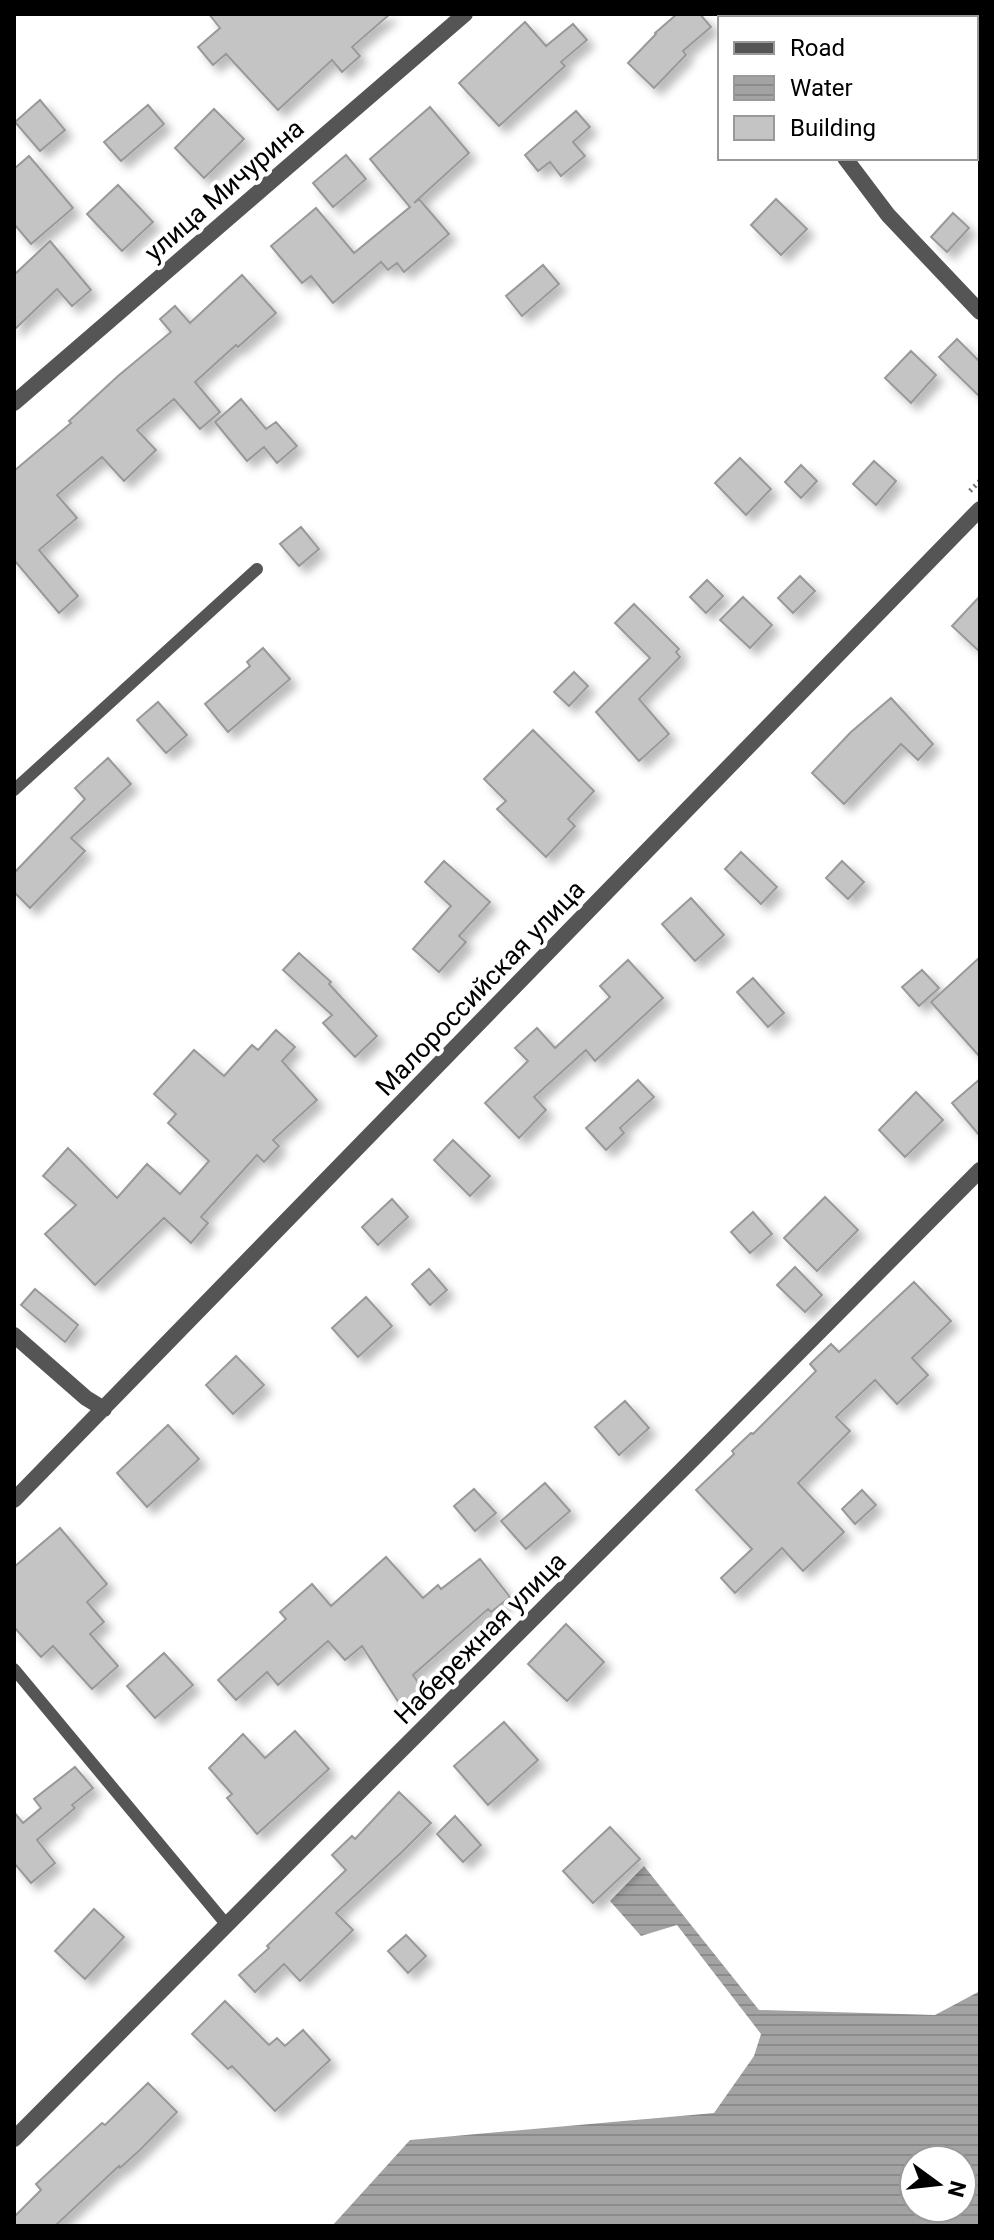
<svg xmlns="http://www.w3.org/2000/svg" width="994" height="2240" font-family="Roboto,sans-serif">
	<style>
		.water { fill: url(#water-rules); fill-rule: evenodd }
		.building { fill: #c4c4c4; stroke: #999; stroke-width: 2; filter: url(#shadow) }
		.lines { fill: none; stroke-linecap: round; stroke-linejoin: round }
		.path { stroke: #777; stroke-width: 5; stroke-dasharray: 2 4; stroke-linecap: butt }
		.lane { stroke: #555; stroke-width: 12 }
		.street { stroke: #555; stroke-width: 16 }
		.labels { text-anchor: middle; stroke-width: 8; stroke-linejoin: round; paint-order: stroke }
		.street-label { font-size: 26px; fill: #000; stroke: #fff }
	</style>
	<defs>
		<pattern id="water-rules" width="6" height="5" patternUnits="userSpaceOnUse" patternTransform="scale(2)"><rect width="6" height="5" fill="#a3a3a3"/><path d="M0 2.5h6" fill="none" stroke="#8b8b8b"/></pattern>
		<filter id="shadow"><feDropShadow dx="7" dy="7" stdDeviation="4" flood-color="#0004"/></filter>
	</defs>
	<rect width="100%" height="100%" fill="#fff"/>
	<path class="water" d="M 644,1866 L 759,2010 L 935,2015 L 980,1991 L 980,2226 L 332,2226 L 410,2140 L 714,2113 L 754,2056 L 761,2034 L 677,1925 L 641,1936 L 610,1901 ZM 914,2160 L 962,2160 L 962,2208 L 914,2208 Z"/>
	<path class="building" d="M 209,14 L 390,14 L 352,47 L 360,56 L 342,72 L 332,60 L 278,110 L 226,54 L 213,65 L 198,47 L 220,28 Z
		M 677,14 L 700,14 L 711,27 L 683,51 L 686,55 L 654,88 L 628,63 L 656,34 L 655,33 Z
		M 525,22 L 546,46 L 573,24 L 587,40 L 561,62 L 565,66 L 499,126 L 459,83 Z
		M 40,100 L 65,130 L 40,151 L 15,122 Z
		M 148,105 L 164,124 L 121,161 L 104,142 Z
		M 430,107 L 469,153 L 414,203 L 419,199 L 449,234 L 404,272 L 397,263 L 388,270 L 381,262 L 333,303 L 311,276 L 302,283 L 271,246 L 316,208 L 354,253 L 410,207 L 370,159 Z
		M 214,109 L 244,139 L 204,178 L 175,148 Z
		M 576,111 L 590,127 L 573,142 L 585,156 L 561,176 L 550,162 L 538,171 L 525,155 Z
		M 346,155 L 366,179 L 333,207 L 313,183 Z
		M 29,156 L 73,208 L 31,244 L 14,224 L 14,169 Z
		M 118,185 L 153,222 L 122,251 L 87,214 Z
		M 776,199 L 807,229 L 781,255 L 751,225 Z
		M 953,213 L 969,228 L 947,252 L 931,237 Z
		M 50,241 L 91,290 L 72,306 L 57,289 L 14,330 L 14,275 Z
		M 543,265 L 559,284 L 522,316 L 506,296 Z
		M 242,275 L 276,313 L 238,347 L 236,345 L 195,382 L 220,412 L 200,429 L 174,399 L 137,430 L 156,450 L 124,481 L 102,457 L 57,495 L 77,518 L 39,550 L 78,596 L 59,613 L 14,560 L 14,471 L 71,423 L 69,421 L 118,376 L 171,332 L 160,319 L 175,306 L 190,323 Z
		M 957,339 L 980,362 L 980,397 L 939,357 Z
		M 911,351 L 936,375 L 911,403 L 885,378 Z
		M 241,399 L 266,429 L 276,422 L 297,446 L 277,463 L 264,447 L 247,461 L 215,422 Z
		M 740,458 L 771,489 L 746,515 L 715,483 Z
		M 874,461 L 896,481 L 876,505 L 853,484 Z
		M 801,465 L 817,481 L 801,498 L 785,482 Z
		M 301,527 L 319,549 L 299,566 L 280,544 Z
		M 800,576 L 815,591 L 793,613 L 778,598 Z
		M 707,580 L 723,596 L 706,613 L 690,597 Z
		M 980,596 L 980,652 L 952,626 Z
		M 743,597 L 772,625 L 750,648 L 720,620 Z
		M 634,604 L 679,649 L 676,652 L 680,657 L 639,699 L 669,734 L 639,761 L 596,712 L 650,658 L 615,623 Z
		M 263,648 L 290,679 L 228,732 L 205,704 L 250,666 L 247,662 Z
		M 574,672 L 588,686 L 569,706 L 554,692 Z
		M 891,698 L 933,744 L 918,760 L 901,744 L 844,804 L 812,773 L 851,732 Z
		M 158,702 L 187,735 L 166,753 L 137,720 Z
		M 533,730 L 594,791 L 568,819 L 575,826 L 546,857 L 497,809 L 506,801 L 484,779 Z
		M 108,758 L 131,784 L 71,838 L 85,851 L 30,908 L 14,892 L 14,873 L 85,799 L 75,788 Z
		M 741,852 L 777,887 L 761,904 L 725,869 Z
		M 444,861 L 490,902 L 459,936 L 466,942 L 439,972 L 413,949 L 451,906 L 425,882 Z
		M 842,861 L 864,882 L 848,899 L 826,878 Z
		M 691,898 L 724,935 L 695,961 L 662,924 Z
		M 299,953 L 331,982 L 329,984 L 377,1036 L 355,1057 L 323,1023 L 332,1015 L 283,970 Z
		M 980,957 L 980,1057 L 931,1002 Z
		M 628,960 L 663,998 L 595,1061 L 586,1050 L 534,1097 L 546,1110 L 519,1138 L 485,1103 L 528,1061 L 515,1048 L 537,1028 L 555,1048 L 610,997 L 600,986 Z
		M 922,970 L 939,988 L 919,1006 L 902,987 Z
		M 753,978 L 784,1013 L 768,1027 L 737,992 Z
		M 276,1030 L 295,1047 L 282,1061 L 317,1100 L 273,1140 L 279,1146 L 264,1162 L 257,1155 L 201,1217 L 208,1223 L 191,1243 L 164,1218 L 95,1285 L 45,1234 L 76,1205 L 43,1176 L 68,1148 L 117,1198 L 147,1164 L 180,1194 L 209,1161 L 168,1123 L 176,1114 L 154,1094 L 194,1050 L 224,1076 L 252,1045 L 258,1050 Z
		M 980,1079 L 980,1136 L 952,1103 Z
		M 638,1080 L 654,1097 L 620,1128 L 624,1133 L 606,1150 L 586,1128 Z
		M 916,1092 L 943,1120 L 905,1157 L 879,1130 Z
		M 453,1140 L 490,1176 L 470,1196 L 434,1160 Z
		M 825,1197 L 858,1230 L 817,1271 L 784,1238 Z
		M 392,1199 L 408,1217 L 378,1245 L 362,1227 Z
		M 753,1212 L 772,1234 L 750,1253 L 731,1232 Z
		M 795,1267 L 822,1295 L 805,1312 L 777,1285 Z
		M 429,1269 L 447,1290 L 430,1305 L 412,1284 Z
		M 914,1282 L 951,1321 L 912,1358 L 928,1375 L 897,1404 L 875,1380 L 836,1417 L 850,1431 L 798,1483 L 844,1532 L 803,1571 L 782,1548 L 735,1593 L 721,1578 L 752,1549 L 696,1490 L 734,1454 L 732,1451 L 751,1433 L 753,1434 L 816,1371 L 810,1364 L 831,1344 L 839,1352 Z
		M 35,1289 L 78,1325 L 65,1342 L 21,1305 Z
		M 366,1297 L 392,1326 L 358,1357 L 332,1328 Z
		M 236,1356 L 264,1385 L 233,1414 L 206,1385 Z
		M 625,1401 L 649,1428 L 619,1455 L 595,1427 Z
		M 168,1425 L 199,1459 L 147,1507 L 117,1473 Z
		M 545,1483 L 570,1511 L 526,1549 L 501,1521 Z
		M 474,1489 L 496,1513 L 475,1531 L 454,1506 Z
		M 862,1490 L 876,1505 L 855,1524 L 842,1509 Z
		M 60,1528 L 107,1584 L 87,1602 L 104,1622 L 90,1634 L 118,1666 L 92,1689 L 53,1646 L 41,1657 L 14,1627 L 14,1567 Z
		M 386,1557 L 423,1598 L 438,1585 L 441,1589 L 480,1559 L 510,1597 L 491,1612 L 488,1609 L 413,1675 L 424,1691 L 401,1706 L 362,1646 L 345,1660 L 328,1641 L 278,1685 L 267,1672 L 236,1700 L 218,1680 L 286,1619 L 280,1612 L 312,1584 L 331,1606 Z
		M 566,1624 L 604,1662 L 567,1701 L 528,1664 Z
		M 164,1653 L 193,1685 L 155,1718 L 127,1686 Z
		M 504,1722 L 538,1760 L 488,1805 L 454,1766 Z
		M 295,1731 L 329,1769 L 257,1834 L 227,1798 L 232,1794 L 209,1768 L 243,1734 L 265,1758 Z
		M 75,1767 L 93,1788 L 72,1805 L 75,1808 L 37,1840 L 55,1863 L 31,1883 L 14,1863 L 14,1812 L 23,1823 L 41,1808 L 34,1799 Z
		M 399,1792 L 431,1823 L 403,1851 L 336,1913 L 353,1930 L 300,1981 L 284,1964 L 255,1992 L 239,1975 L 269,1948 L 267,1946 L 346,1870 L 332,1855 L 352,1836 L 355,1839 Z
		M 455,1816 L 481,1845 L 463,1862 L 437,1834 Z
		M 610,1827 L 640,1859 L 593,1903 L 563,1871 Z
		M 94,1909 L 124,1937 L 85,1979 L 55,1951 Z
		M 406,1935 L 426,1956 L 408,1973 L 388,1951 Z
		M 225,2001 L 269,2045 L 277,2038 L 285,2046 L 303,2030 L 330,2060 L 275,2111 L 232,2066 L 228,2069 L 192,2034 Z
		M 148,2083 L 177,2112 L 141,2149 L 120,2168 L 119,2166 L 55,2226 L 14,2226 L 14,2217 L 41,2190 L 36,2184 L 102,2123 L 105,2125 Z"/>
	<g class="lines">
		<path class="path" d="M 970,491 L 980,481"/>
		<path class="lane" d="M 14,790 L 257,569
			M 14,1669 L 226,1924"/>
		<path class="street" d="M 736,14 L 739,18
			M 845,158 L 888,215 L 980,312
			M 14,403 L 465,14
			M 14,1335 L 86,1398 L 104,1409
			M 14,1500 L 980,509
			M 14,2139 C 334,1814 660,1495 980,1170"/>
	</g>
	<g class="labels">
		<g class="street-label">
			<text transform="translate(224 190) rotate(-41)" y="9">улица Мичурина</text>
			<text transform="translate(480 988) rotate(-46)" y="9">Малороссийская улица</text>
			<text transform="translate(480 1638) rotate(-45)" y="9">Набережная улица</text>
		</g>
	</g>
	<rect width="994" height="2240" fill="none" stroke="#000000" stroke-width="32"/>
	<rect x="718" y="16" width="260" height="144" fill="#ffffff" stroke="#999999" stroke-width="2"/>
	<rect x="734" y="42" width="40" height="12" fill="#555555" stroke="#999999" stroke-width="2"/>
	<text x="790" y="56" font-size="24" fill="#000000">Road</text>
	<rect x="734" y="76" width="40" height="24" fill="url(#water-rules)" stroke="#999999" stroke-width="2"/>
	<text x="790" y="96" font-size="24" fill="#000000">Water</text>
	<rect x="734" y="116" width="40" height="24" fill="#c4c4c4" stroke="#999999" stroke-width="2"/>
	<text x="790" y="136" font-size="24" fill="#000000">Building</text>
	<g transform="translate(938 2184) rotate(105)"><circle r="38" fill="#ffffff" stroke="#999999" stroke-width="2"/>
	<path d="M0-6L14 30L0 20L-14 30Z" fill="#000000"/>
	<text y="-12" font-size="22" font-weight="bold" text-anchor="middle" fill="#000000">N</text>
	</g>
</svg>
